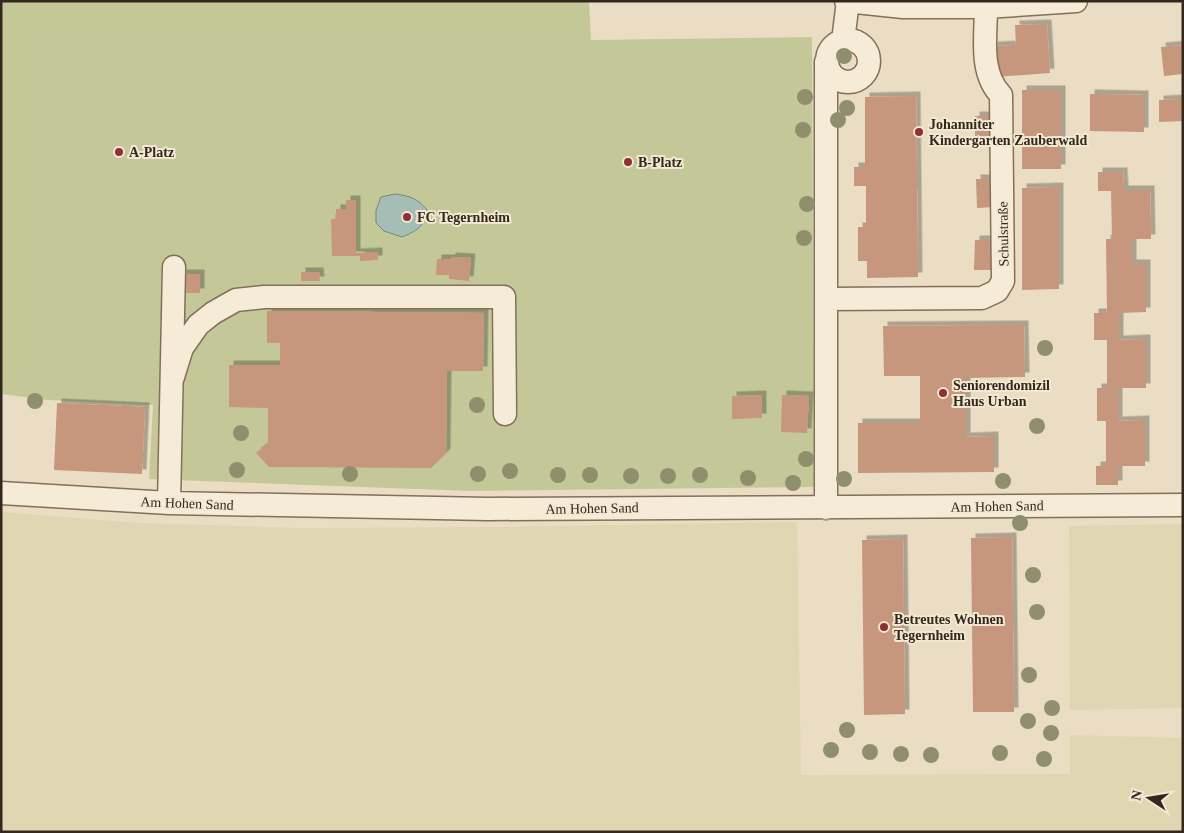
<svg xmlns="http://www.w3.org/2000/svg" width="1184" height="833" font-family="'Times New Roman',serif">
	<style>
		.farmland { fill: #e0d6b1 }
		.green { fill: #c4c898 }
		.water { fill: #a5beb5; stroke: #6d8b82 }
		.building { fill: #c6977c; filter: url(#shadow) }
		.lines { fill: none; stroke-linecap: round; stroke-linejoin: round }
		.minor-casing { stroke: #836f5b; stroke-width: 25 }
		.minor { stroke: #f6ebd6; stroke-width: 22 }
		.tree { fill: #908f6d }
		.poi-dot { fill: #8e3035; stroke: #f3e8d2; stroke-width: 2 }
		.labels { text-anchor: middle; stroke-width: 4; stroke-linejoin: round; paint-order: stroke }
		.poi-label { font-size: 14px; font-weight: bold; fill: #34281e; stroke: #f3e8d2; text-anchor: start }
		.street-label { font-size: 14px; fill: #34281e; stroke: #f3e8d2 }
	</style>
	<defs>
		<filter id="shadow"><feDropShadow dx="4.5" dy="-4.5" stdDeviation="0" flood-color="#0004"/></filter>
	</defs>
	<rect width="100%" height="100%" fill="#eaddc3"/>
	<path class="farmland" d="M 1,512 L 139,523 L 301,528 L 495,527 L 797,522 L 801,775 L 1070,774 L 1070,735 L 1183,738 L 1183,832 L 1,832 Z
		M 1183,524 L 1183,708 L 1070,710 L 1069,526 Z"/>
	<path class="green" d="M 1,1 L 589,1 L 591,40 L 812,37 L 814,487 L 471,491 L 149,479 L 153,405 L 48,400 L 1,394 Z"/>
	<path class="water" d="M 395,194 C 410,196 417,198 427,210 C 425,227 416,231 402,237 L 384,231 L 376,223 L 376,210 L 381,197 Z"/>
	<path class="building" d="M 1047,24 L 1050,73 L 995,77 L 993,46 L 1016,45 L 1015,25 Z
		M 1183,45 L 1183,74 L 1164,76 L 1161,47 Z
		M 1022,90 L 1061,90 L 1061,169 L 1022,169 Z
		M 1090,94 L 1144,95 L 1144,132 L 1090,131 Z
		M 916,96 L 918,277 L 867,278 L 867,261 L 858,261 L 858,227 L 866,227 L 866,186 L 854,186 L 854,167 L 865,167 L 865,97 Z
		M 1183,99 L 1183,121 L 1159,122 L 1159,100 Z
		M 975,116 L 993,116 L 993,146 L 975,146 Z
		M 1098,172 L 1123,172 L 1124,190 L 1150,190 L 1151,239 L 1132,239 L 1132,264 L 1146,264 L 1146,312 L 1119,313 L 1119,340 L 1146,339 L 1146,388 L 1118,388 L 1118,421 L 1145,420 L 1145,466 L 1118,466 L 1118,485 L 1096,485 L 1096,466 L 1106,466 L 1106,421 L 1097,421 L 1097,388 L 1107,388 L 1107,340 L 1094,340 L 1094,313 L 1107,313 L 1106,239 L 1112,239 L 1111,191 L 1098,191 Z
		M 976,179 L 994,179 L 994,207 L 977,208 Z
		M 1059,187 L 1059,289 L 1022,290 L 1022,188 Z
		M 346,200 L 356,200 L 356,253 L 378,252 L 378,260 L 360,261 L 360,256 L 332,256 L 331,219 L 336,219 L 336,209 L 346,209 Z
		M 975,240 L 993,240 L 993,270 L 974,270 Z
		M 451,257 L 471,258 L 469,281 L 449,279 L 449,275 L 436,275 L 437,259 L 451,259 Z
		M 301,272 L 319,272 L 320,281 L 301,281 Z
		M 182,274 L 200,274 L 200,293 L 181,293 Z
		M 267,311 L 484,313 L 483,371 L 447,371 L 446,453 L 431,468 L 269,467 L 256,453 L 268,443 L 268,408 L 229,407 L 229,365 L 280,365 L 280,343 L 267,343 Z
		M 1024,325 L 1025,377 L 966,378 L 966,437 L 994,436 L 994,472 L 858,473 L 858,423 L 920,423 L 920,376 L 884,376 L 883,326 Z
		M 762,395 L 762,418 L 732,419 L 732,396 Z
		M 782,395 L 809,396 L 807,433 L 781,432 Z
		M 57,403 L 145,407 L 142,474 L 54,470 Z
		M 1012,537 L 1014,712 L 973,712 L 971,538 Z
		M 903,539 L 905,714 L 864,715 L 862,540 Z"/>
	<g class="lines">
		<g class="minor-casing">
			<path id="minor" d="M 846,1 L 903,7 L 986,7 L 1076,1
				M827 61a21 21 0 1 1 42 0a21 21 0 1 1-42 0Z
				M 843,41 L 848,1
				M 826,299 L 982,298 L 997,291 L 1003,281 L 1001,95 C 979,73 986,36 986,7
				M 173,377 L 182,348 L 198,325 L 213,313 L 236,300 L 264,297 L 504,297 L 505,414
				M 1,493 L 169,503 L 488,509 L 1183,505
				M 169,503 L 174,267
				M 826,508 L 826,62"/>
		</g>
		<use href="#minor" class="minor"/>
	</g>
	<g class="tree">
		<circle cx="844" cy="56" r="8"/>
		<circle cx="805" cy="97" r="8"/>
		<circle cx="847" cy="108" r="8"/>
		<circle cx="838" cy="120" r="8"/>
		<circle cx="803" cy="130" r="8"/>
		<circle cx="807" cy="204" r="8"/>
		<circle cx="804" cy="238" r="8"/>
		<circle cx="1045" cy="348" r="8"/>
		<circle cx="35" cy="401" r="8"/>
		<circle cx="477" cy="405" r="8"/>
		<circle cx="1037" cy="426" r="8"/>
		<circle cx="241" cy="433" r="8"/>
		<circle cx="806" cy="459" r="8"/>
		<circle cx="237" cy="470" r="8"/>
		<circle cx="510" cy="471" r="8"/>
		<circle cx="350" cy="474" r="8"/>
		<circle cx="478" cy="474" r="8"/>
		<circle cx="558" cy="475" r="8"/>
		<circle cx="590" cy="475" r="8"/>
		<circle cx="700" cy="475" r="8"/>
		<circle cx="631" cy="476" r="8"/>
		<circle cx="668" cy="476" r="8"/>
		<circle cx="748" cy="478" r="8"/>
		<circle cx="844" cy="479" r="8"/>
		<circle cx="1003" cy="481" r="8"/>
		<circle cx="793" cy="483" r="8"/>
		<circle cx="1020" cy="523" r="8"/>
		<circle cx="1033" cy="575" r="8"/>
		<circle cx="1037" cy="612" r="8"/>
		<circle cx="1029" cy="675" r="8"/>
		<circle cx="1052" cy="708" r="8"/>
		<circle cx="1028" cy="721" r="8"/>
		<circle cx="847" cy="730" r="8"/>
		<circle cx="1051" cy="733" r="8"/>
		<circle cx="831" cy="750" r="8"/>
		<circle cx="870" cy="752" r="8"/>
		<circle cx="1000" cy="753" r="8"/>
		<circle cx="901" cy="754" r="8"/>
		<circle cx="931" cy="755" r="8"/>
		<circle cx="1044" cy="759" r="8"/>
	</g>
	<g class="poi-dot">
		<circle cx="919" cy="132" r="5"/>
		<circle cx="119" cy="152" r="5"/>
		<circle cx="628" cy="162" r="5"/>
		<circle cx="407" cy="217" r="5"/>
		<circle cx="943" cy="393" r="5"/>
		<circle cx="884" cy="627" r="5"/>
	</g>
	<g class="labels">
		<g class="poi-label">
			<text x="929" y="129">Johanniter<tspan x="929" dy="16">Kindergarten Zauberwald</tspan></text>
			<text x="129" y="157">A-Platz</text>
			<text x="638" y="167">B-Platz</text>
			<text x="417" y="222">FC Tegernheim</text>
			<text x="953" y="390">Seniorendomizil<tspan x="953" dy="16">Haus Urban</tspan></text>
			<text x="894" y="624">Betreutes Wohnen<tspan x="894" dy="16">Tegernheim</tspan></text>
		</g>
		<g class="street-label">
			<text transform="translate(1003 234) rotate(-91)" y="5">Schulstraße</text>
			<text transform="translate(187 503) rotate(2)" y="5">Am Hohen Sand</text>
			<text transform="translate(997 506) rotate(-1)" y="5">Am Hohen Sand</text>
			<text transform="translate(592 508) rotate(-1)" y="5">Am Hohen Sand</text>
		</g>
	</g>
	<rect width="1184" height="833" fill="none" stroke="#34281e" stroke-width="5"/>
	<g transform="translate(1149 798) rotate(282)" stroke="#f3e8d2" stroke-width="4" paint-order="stroke">
	<path d="M0-4L9 19L0 12L-9 19Z" fill="#34281e"/>
	<text y="-8" font-size="14" font-weight="bold" text-anchor="middle" fill="#34281e">N</text>
	</g>
</svg>
